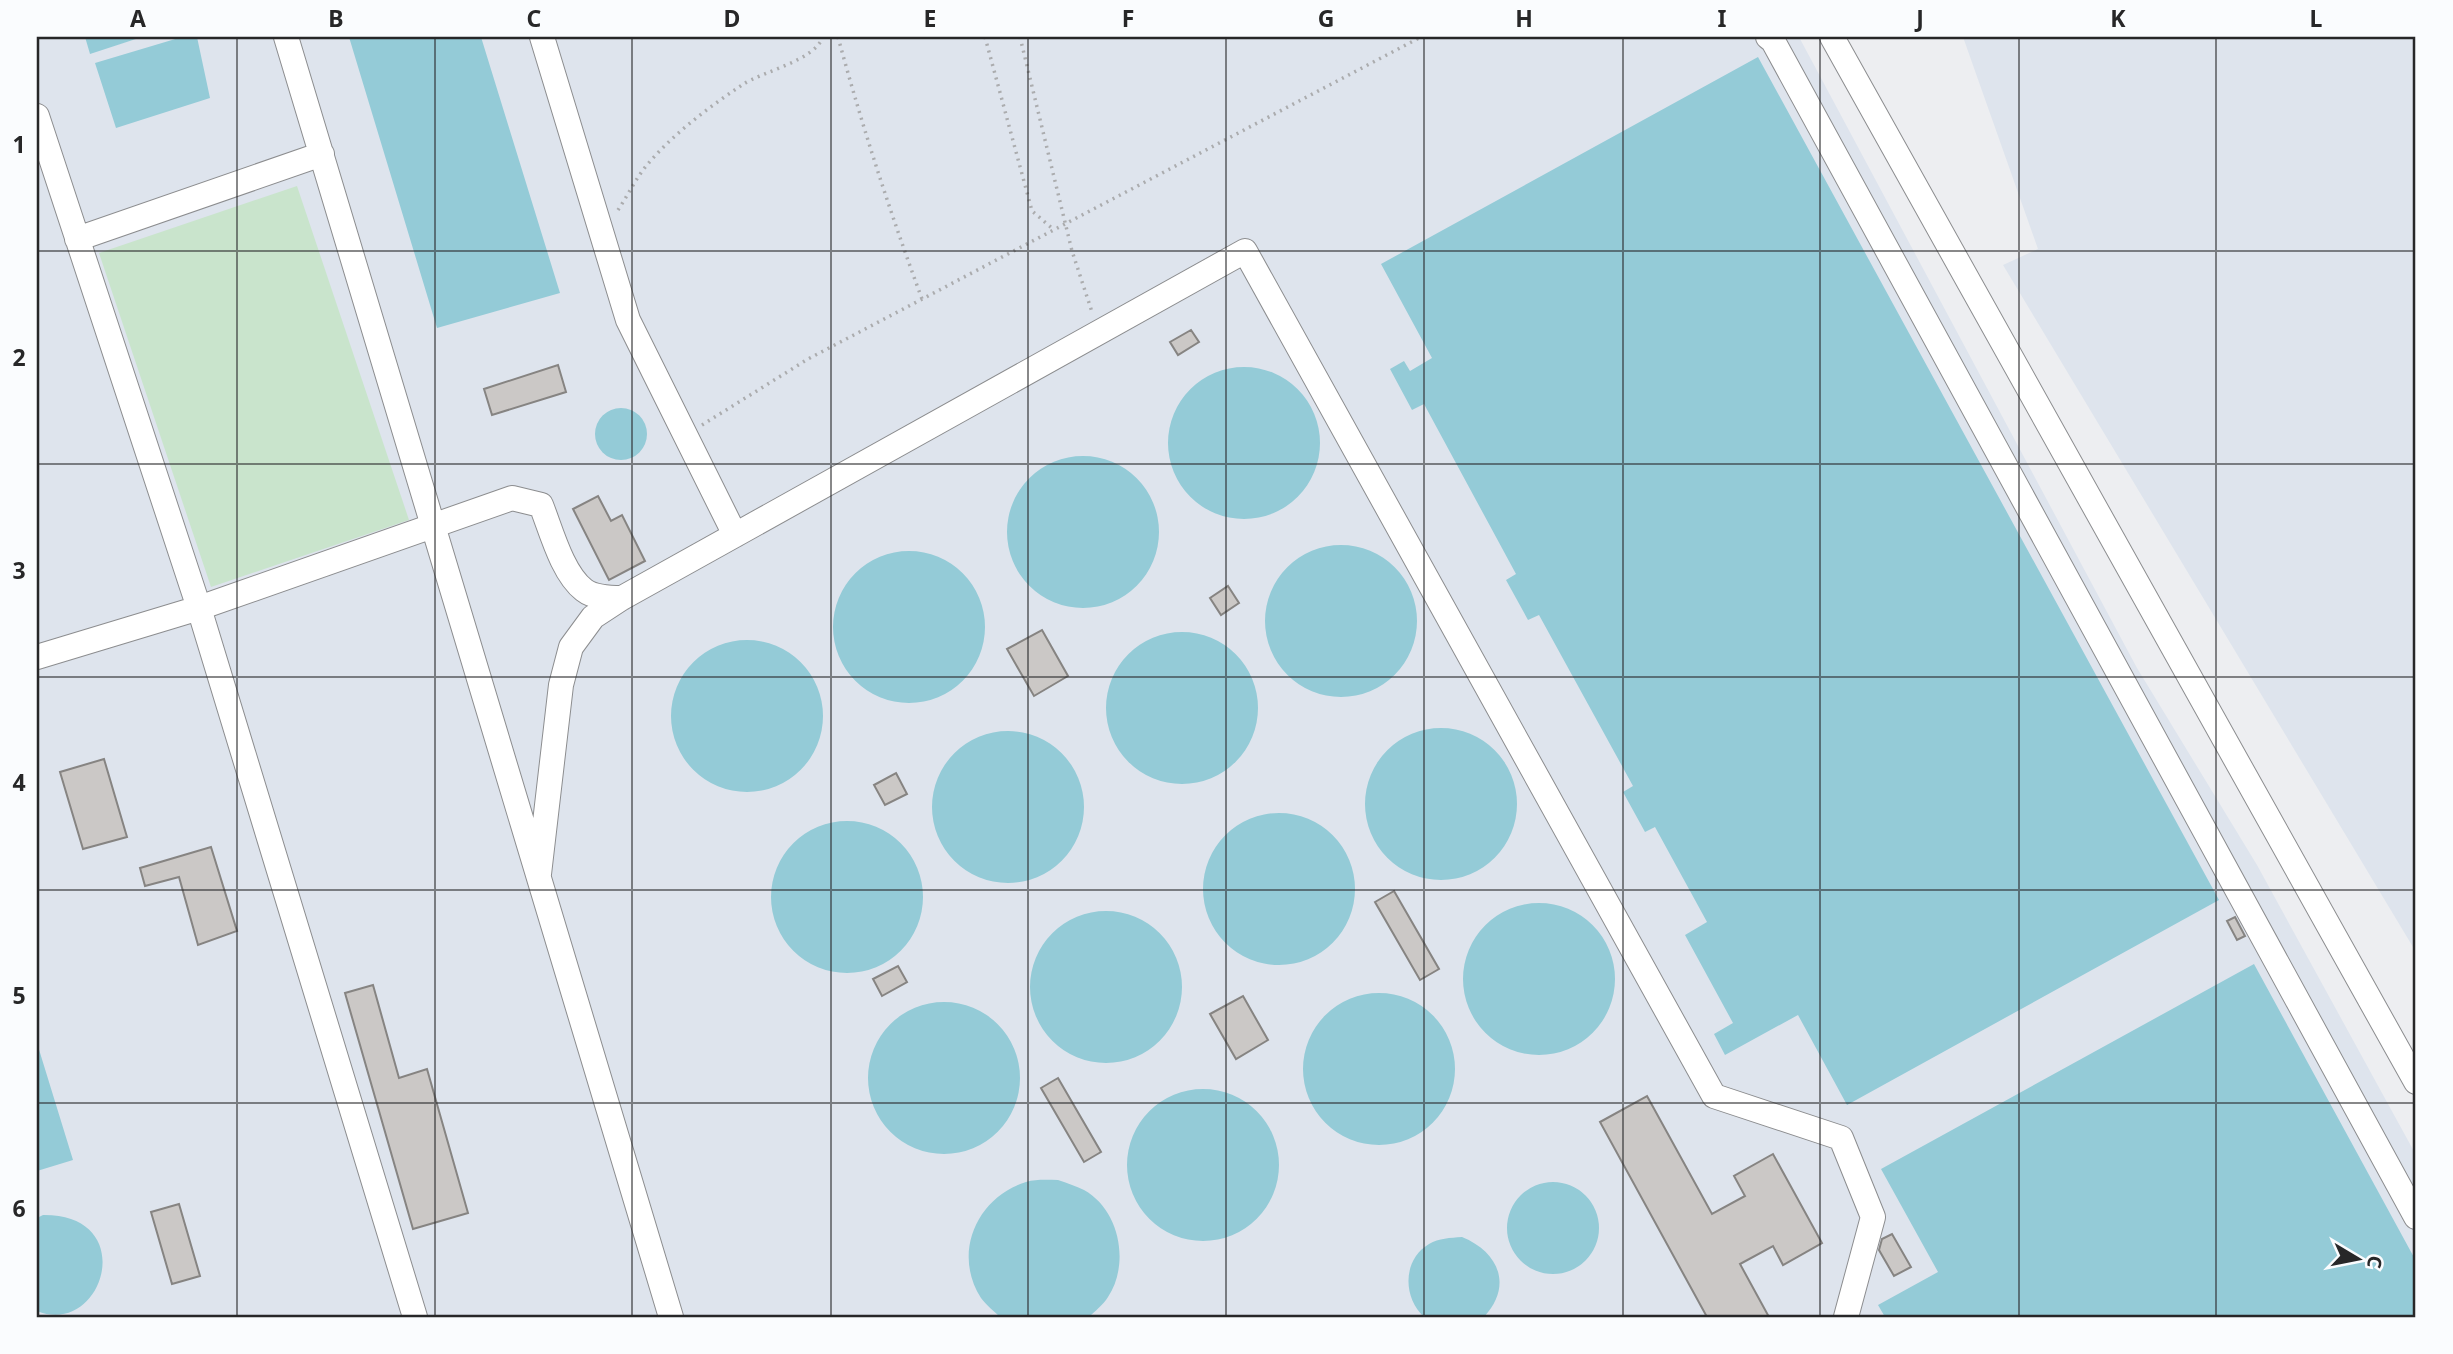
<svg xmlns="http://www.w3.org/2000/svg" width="2453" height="1354" font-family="'Noto Sans',sans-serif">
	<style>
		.built { fill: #dee4ed }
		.green { fill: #c9e4cc }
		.water { fill: #94cbd7 }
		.building { fill: #cbc8c6; stroke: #868482; stroke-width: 2 }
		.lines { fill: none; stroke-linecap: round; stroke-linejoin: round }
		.minor-casing { stroke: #8c8d8f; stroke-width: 26 }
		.path { stroke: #abacae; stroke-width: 3.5; stroke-dasharray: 2 5; stroke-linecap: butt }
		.minor { stroke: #fff; stroke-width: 24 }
		.grid { fill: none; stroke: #272728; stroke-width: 2; stroke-opacity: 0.55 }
		.neatline { fill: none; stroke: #272728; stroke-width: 2.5 }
		.grid-label { font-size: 23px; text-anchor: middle; font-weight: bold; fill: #272728 }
	</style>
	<rect width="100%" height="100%" fill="#edeef1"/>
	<path class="built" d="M 37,37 L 85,37 L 90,53 L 142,37 L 1799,37 L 2137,668 L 2257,865 L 2416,1155 L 2416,1317 L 37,1317 Z
		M 1963,37 L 2416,37 L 2416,952 L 2003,265 L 2038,249 Z"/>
	<path class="green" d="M 297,186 L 409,520 L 211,587 L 99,253 Z"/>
	<path class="water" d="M 85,37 L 142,37 L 90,54 Z
		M 182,37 L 197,37 L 210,98 L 116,128 L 95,63 Z
		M 349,37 L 481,37 L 560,293 L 437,328 Z
		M 1758,57 L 2219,900 L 1847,1105 L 1798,1015 L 1725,1055 L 1714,1034 L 1733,1023 L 1685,935 L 1707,922 L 1655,827 L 1645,832 L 1623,792 L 1633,786 L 1539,615 L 1528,620 L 1506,580 L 1516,574 L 1424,404 L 1412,410 L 1390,369 L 1404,361 L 1410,371 L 1432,358 L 1381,264 Z
		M1168 443a76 76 0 1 1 152 0a76 76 0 1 1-152 0Z
		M595 434a26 26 0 1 1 52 0a26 26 0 1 1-52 0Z
		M1007 532a76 76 0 1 1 152 0a76 76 0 1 1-152 0Z
		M1265 621a76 76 0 1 1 152 0a76 76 0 1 1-152 0Z
		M833 627a76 76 0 1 1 152 0a76 76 0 1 1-152 0Z
		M1106 708a76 76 0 1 1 152 0a76 76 0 1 1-152 0Z
		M671 716a76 76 0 1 1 152 0a76 76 0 1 1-152 0Z
		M1365 804a76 76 0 1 1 152 0a76 76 0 1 1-152 0Z
		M932 807a76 76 0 1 1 152 0a76 76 0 1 1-152 0Z
		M1203 889a76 76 0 1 1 152 0a76 76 0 1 1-152 0Z
		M771 897a76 76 0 1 1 152 0a76 76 0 1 1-152 0Z
		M1463 979a76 76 0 1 1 152 0a76 76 0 1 1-152 0Z
		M1030 987a76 76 0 1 1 152 0a76 76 0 1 1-152 0Z
		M 2254,964 L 2416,1261 L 2416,1317 L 1885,1317 L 1878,1305 L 1938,1272 L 1881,1169 Z
		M1303 1069a76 76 0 1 1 152 0a76 76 0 1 1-152 0Z
		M868 1078a76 76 0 1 1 152 0a76 76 0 1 1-152 0Z
		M 37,1043 L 73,1160 L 37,1171 Z
		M1127 1165a76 76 0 1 1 152 0a76 76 0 1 1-152 0Z
		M 1058,1180 C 1067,1183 1076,1186 1084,1190 C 1120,1210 1130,1264 1108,1297 C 1103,1305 1095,1311 1089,1317 L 1000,1317 C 994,1311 986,1305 981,1298 C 952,1253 977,1197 1026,1182 C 1036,1179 1048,1180 1058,1180 Z
		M1507 1228a46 46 0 1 1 92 0a46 46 0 1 1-92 0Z
		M 43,1215 C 141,1214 103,1338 37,1311 L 37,1218 Z
		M 1462,1237 C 1499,1252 1513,1286 1484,1317 L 1424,1317 C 1403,1298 1402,1260 1429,1244 C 1439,1238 1450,1238 1462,1237 Z"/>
	<path class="building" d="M 1191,330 L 1199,342 L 1178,355 L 1170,342 Z
		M 558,365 L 566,392 L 492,415 L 484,389 Z
		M 598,496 L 611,521 L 622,515 L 645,561 L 609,580 L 573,509 Z
		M 1228,586 L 1239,603 L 1221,615 L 1210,598 Z
		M 1042,630 L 1068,676 L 1034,696 L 1007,649 Z
		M 104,759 L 127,837 L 83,849 L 60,772 Z
		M 896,773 L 907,794 L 885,805 L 874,785 Z
		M 211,847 L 237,931 L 198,945 L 179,877 L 145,886 L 140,868 Z
		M 1394,891 L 1439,969 L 1420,980 L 1375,902 Z
		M 2235,917 L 2245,936 L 2237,940 L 2227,921 Z
		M 898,966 L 907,982 L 882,996 L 873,979 Z
		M 373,985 L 399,1078 L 427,1069 L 468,1213 L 413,1229 L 345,993 Z
		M 1243,996 L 1268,1040 L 1236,1059 L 1210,1014 Z
		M 1058,1078 L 1101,1152 L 1084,1162 L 1041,1088 Z
		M 1647,1096 L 1712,1214 L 1745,1196 L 1734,1176 L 1773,1154 L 1822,1243 L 1783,1265 L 1773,1246 L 1740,1264 L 1769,1317 L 1707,1317 L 1600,1122 Z
		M 179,1204 L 200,1276 L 172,1284 L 151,1212 Z
		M 1892,1234 L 1911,1267 L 1894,1276 L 1879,1250 L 1882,1239 Z"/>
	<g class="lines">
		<g class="minor-casing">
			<path id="minor" d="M 286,37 L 671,1317
				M 542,37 L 628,320 L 735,535
				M 1768,37 L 1773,41 L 2416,1217
				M 1832,37 L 2416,1082
				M 37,116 L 199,608 L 415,1317
				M 77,239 L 322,154
				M 37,657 L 199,608 L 512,498 L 541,505 C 551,530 562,573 584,590 C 594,598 610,598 622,598
				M 539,874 L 561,685 L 571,647 L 593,617 L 622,598 L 1245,251 L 1714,1096 L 1841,1138 L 1873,1217 L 1846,1317"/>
		</g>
		<path class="path" d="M 838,37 C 862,126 890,212 922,299
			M 985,37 L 1032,211 L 1053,229
			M 1020,37 L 1072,251 L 1092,312
			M 618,210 C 628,195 636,178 647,165 C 673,134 709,107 742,85 C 763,71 814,61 823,37
			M 702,425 L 808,359 L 1421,37"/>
		<use href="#minor" class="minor"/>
	</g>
	<path class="grid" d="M 237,37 L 237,1317M 435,37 L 435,1317M 632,37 L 632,1317M 831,37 L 831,1317M 1028,37 L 1028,1317M 1226,37 L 1226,1317M 1424,37 L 1424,1317M 1623,37 L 1623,1317M 1820,37 L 1820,1317M 2019,37 L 2019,1317M 2216,37 L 2216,1317M 37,251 L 2416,251M 37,464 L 2416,464M 37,677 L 2416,677M 37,890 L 2416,890M 37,1103 L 2416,1103"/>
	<rect width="2453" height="1354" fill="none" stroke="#fafcfe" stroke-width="77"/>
	<g transform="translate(2358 1259) rotate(100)" stroke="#fafcfe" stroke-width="5" paint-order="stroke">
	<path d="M0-5L12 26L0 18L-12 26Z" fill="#272728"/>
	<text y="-10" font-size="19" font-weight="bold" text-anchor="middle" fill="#272728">С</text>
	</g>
	<rect x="38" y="38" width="2376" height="1278" class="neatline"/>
	<g class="grid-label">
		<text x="138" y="27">A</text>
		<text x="336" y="27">B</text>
		<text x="534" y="27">C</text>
		<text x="732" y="27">D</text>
		<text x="930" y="27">E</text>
		<text x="1128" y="27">F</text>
		<text x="1326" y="27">G</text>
		<text x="1524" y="27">H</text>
		<text x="1722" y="27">I</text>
		<text x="1920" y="27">J</text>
		<text x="2118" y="27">K</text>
		<text x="2316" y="27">L</text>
		<text x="19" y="153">1</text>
		<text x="19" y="366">2</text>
		<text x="19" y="579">3</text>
		<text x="19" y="791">4</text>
		<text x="19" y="1004">5</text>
		<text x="19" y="1217">6</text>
	</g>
</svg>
